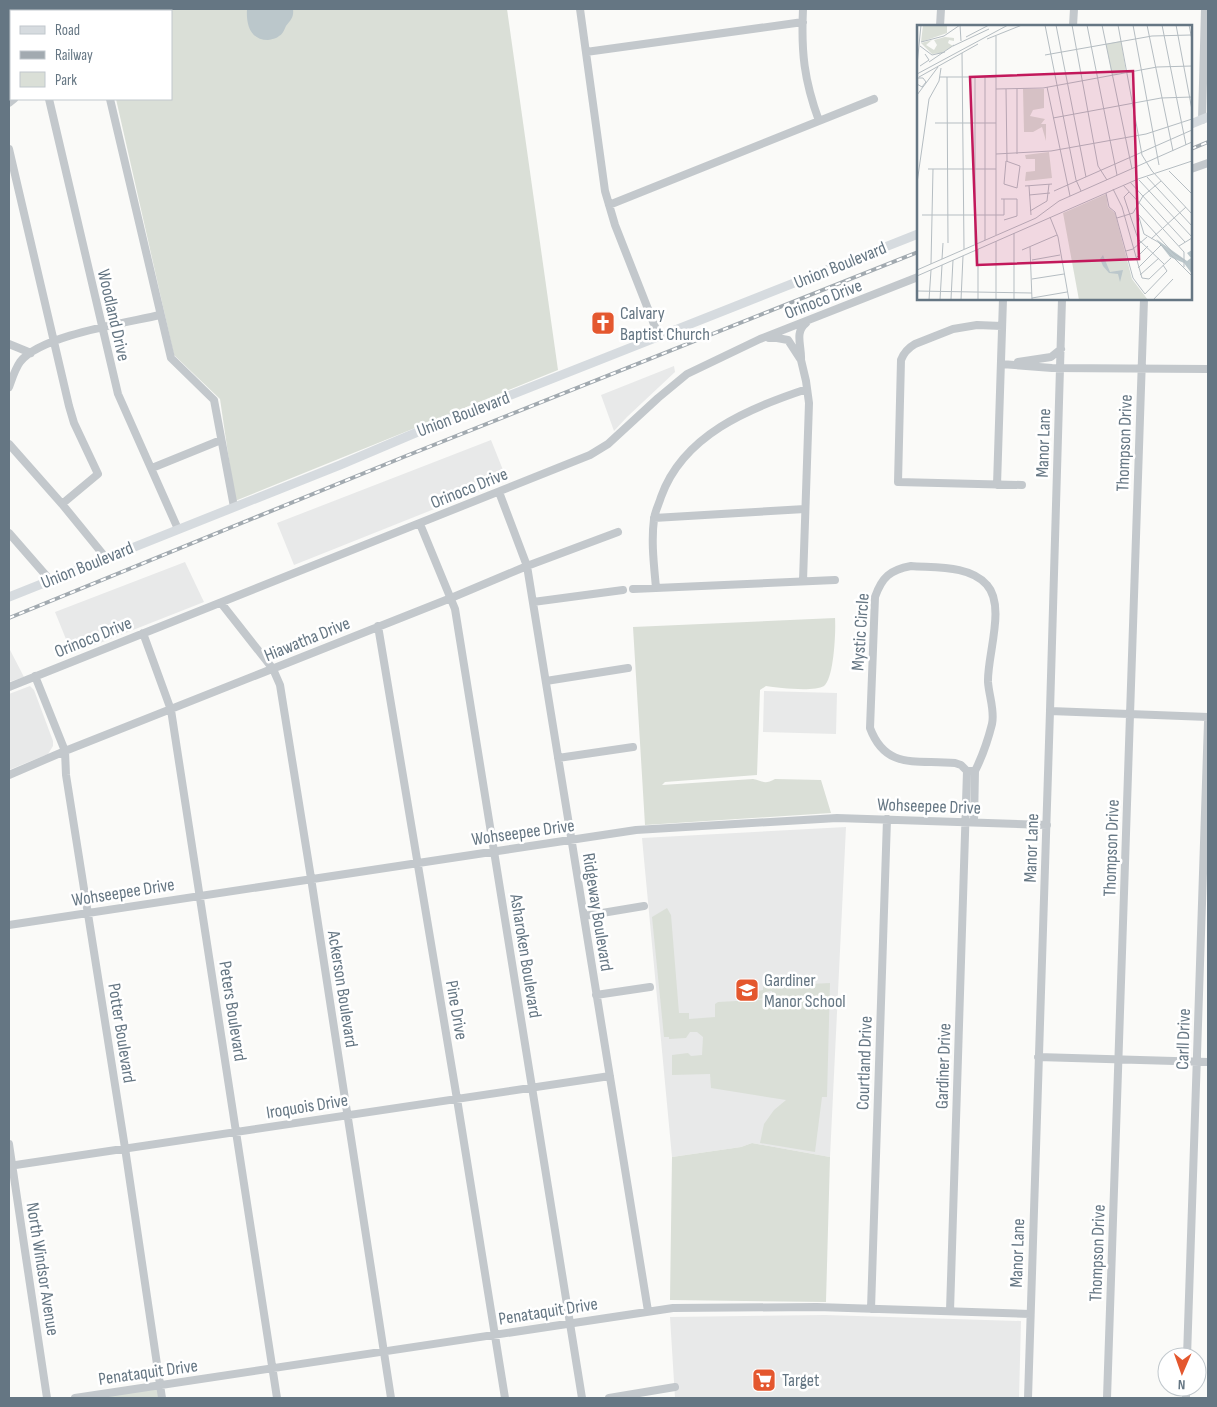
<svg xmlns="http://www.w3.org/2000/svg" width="1217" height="1407" font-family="'Sofia Sans Condensed',sans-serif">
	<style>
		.built { fill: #e8e9e9 }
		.green { fill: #dadfd7 }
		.water { fill: #bbc7cb }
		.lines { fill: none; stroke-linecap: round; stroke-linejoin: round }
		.minor { stroke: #c3c8cc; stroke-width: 8 }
		.major { stroke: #d6dbdf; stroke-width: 9 }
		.rail-casing { stroke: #a2aab0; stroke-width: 4 }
		.rail { stroke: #fff; stroke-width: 2; stroke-dasharray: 5.5; stroke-linecap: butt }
		.labels { text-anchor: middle; stroke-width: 5; stroke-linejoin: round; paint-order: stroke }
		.street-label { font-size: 18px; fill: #657683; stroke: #fff }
		.poi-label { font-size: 18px; fill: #657683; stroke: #fff; text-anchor: start }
		.inset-road { fill: none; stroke: #b5bdc2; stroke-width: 1 }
		.view { fill: #c2185b; fill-opacity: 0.15; stroke: #c2185b; stroke-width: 2.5 }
		.inset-edge { fill: none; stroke: #657683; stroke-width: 2.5 }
	</style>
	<rect width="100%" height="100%" fill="#fafaf8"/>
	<path class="built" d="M 674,366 L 675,372 L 627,417 L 614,431 L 601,395 Z
		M 491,440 L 507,480 L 294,565 L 277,523 Z
		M 185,562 L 204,602 L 72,654 L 55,612 Z
		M 9,648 L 24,677 L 9,682 Z
		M 30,686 L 34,690 L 53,741 L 53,746 L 48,754 L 9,770 L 9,694 Z
		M 764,691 L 837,693 L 836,734 L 763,732 Z
		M 846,827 L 830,1157 L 752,1143 L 741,1147 L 672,1157 L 642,838 Z
		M 825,1315 L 1021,1321 L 1019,1398 L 675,1398 L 670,1317 Z"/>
	<path class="green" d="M 96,9 L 507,9 L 558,370 L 235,501 L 220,399 L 174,355 L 116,99 L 171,99 L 171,11 L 97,11 Z
		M 835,618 C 836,631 834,679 824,686 C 814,692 778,688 766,686 L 760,690 L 757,775 L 665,782 L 662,785 L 753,779 C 763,781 764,785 775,779 L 821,780 L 831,813 L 645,825 L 633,627 Z
		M 667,908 L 671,915 L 679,1013 L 689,1013 L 689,1019 L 715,1017 L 715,1004 L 718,1002 L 772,999 L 772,991 L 765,992 L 765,998 L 758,999 L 758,991 L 763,990 L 763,978 L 771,977 L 771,986 L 830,983 L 827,1097 L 822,1097 L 815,1152 L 760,1143 L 764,1124 L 774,1110 L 786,1100 L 711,1088 L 710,1074 L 672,1075 L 672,1055 L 688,1053 L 691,1056 L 702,1055 L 703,1037 L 697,1032 L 690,1032 L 686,1038 L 669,1039 L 669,1037 L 664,1037 L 652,917 Z
		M 752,1143 L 830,1157 L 826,1302 L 670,1300 L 672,1157 L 741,1147 Z
		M 160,1386 L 162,1398 L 77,1398 Z"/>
	<path class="water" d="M 247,9 L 293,9 C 294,17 291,20 286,26 C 284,30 283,34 279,36 C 276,39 272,39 268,40 C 250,40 246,24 247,9 Z"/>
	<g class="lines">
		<path class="minor" d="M 88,9 L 89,11
			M 580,9 L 605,191 L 615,225 L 659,337
			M 803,9 C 801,52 804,80 819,121
			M 24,11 L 27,9
			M 9,24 L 11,22
			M 940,26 L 941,9
			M 1073,26 L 1074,9
			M 586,52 L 803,22
			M 49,99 L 118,394 L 178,529
			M 110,99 L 171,358 L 214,400 L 234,507
			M 9,103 L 14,99
			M 1202,120 L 1205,9
			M 9,149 L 69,406 L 74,423 L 98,474 L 62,504
			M 1191,169 L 1208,163
			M 609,205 L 874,99
			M 1002,326 L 977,325 L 953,329 L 915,344 C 908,348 904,352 901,360 L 898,482 L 1022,485
			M 769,338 L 777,338 L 788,340 L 801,360 C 802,347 794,332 806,323
			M 9,344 L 31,353
			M 801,360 L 806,381 L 809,403 L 803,581
			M 1018,362 L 1051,357 L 1061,349
			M 1001,364 L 1052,368 L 1208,369
			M 9,387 C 12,379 15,369 20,362 C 41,335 126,323 160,315
			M 9,444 L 62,504 L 106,558
			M 152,468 L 221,440
			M 997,485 L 1003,299
			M 499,492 L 527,566 L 648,1311
			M 654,518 L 805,509
			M 420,524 L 455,609 L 582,1398
			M 9,533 L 50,580
			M 911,566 C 935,568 970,565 987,585 C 1006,606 987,656 988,682 C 989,696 995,711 992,724 C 988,740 982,757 975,771 L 967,771 L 961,765 L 955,763 C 918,759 886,771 870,728 L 875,597 C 882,577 890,570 911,566 Z
			M 656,588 C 654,565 651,542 654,519 C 655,511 659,504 661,497 C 683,435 749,408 807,389
			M 633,589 L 835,580
			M 533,602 L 623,590
			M 221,603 L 273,669 L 280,685 L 311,878 L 391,1398
			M 378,626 L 457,1099 L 505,1398
			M 143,633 L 171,710 L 277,1398
			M 35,676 L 65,751 L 66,775 L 125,1148 L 162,1398
			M 546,681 L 628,668
			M 9,687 L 590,455 L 608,444 L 658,398 L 687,374 L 760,339 L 918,277
			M 1050,711 L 1208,717
			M 558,758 L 633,747
			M 9,775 L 65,751 L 451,598 L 527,566 L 618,532
			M 974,822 L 975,771
			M 584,916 L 644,906
			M 9,925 L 636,830 L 837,818 L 1047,825
			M 596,995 L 650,987
			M 1038,1057 L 1208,1062
			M 9,1144 L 47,1398
			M 9,1166 L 610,1076
			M 871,1309 L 887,819
			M 950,1311 L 967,771
			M 1187,1357 L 1208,722
			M 75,1398 L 673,1308 L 817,1307 L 1030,1314
			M 609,1398 L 675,1387
			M 1028,1398 L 1050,711 L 1062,299
			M 1107,1398 L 1144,299
			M 1186,1398 L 1186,1387"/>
		<path class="major" d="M 1191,124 L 1208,117
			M 9,597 L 340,465 L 420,431 L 918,234"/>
		<g class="rail-casing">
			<path id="rail" d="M 1191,149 L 1208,142
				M 9,618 L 406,456 L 918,252"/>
		</g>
		<use href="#rail" class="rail"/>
	</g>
	<defs>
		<g id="church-square" transform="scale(1.25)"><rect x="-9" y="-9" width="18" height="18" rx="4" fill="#e4572e" stroke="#fff"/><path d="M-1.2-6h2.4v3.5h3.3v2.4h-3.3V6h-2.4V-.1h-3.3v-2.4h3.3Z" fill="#fff"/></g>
		<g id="school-square" transform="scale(1.25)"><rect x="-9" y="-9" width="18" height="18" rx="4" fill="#e4572e" stroke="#fff"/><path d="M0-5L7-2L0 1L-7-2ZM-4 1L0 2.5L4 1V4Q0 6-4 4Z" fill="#fff"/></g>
		<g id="supermarket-square" transform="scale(1.25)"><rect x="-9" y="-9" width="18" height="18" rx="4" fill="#e4572e" stroke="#fff"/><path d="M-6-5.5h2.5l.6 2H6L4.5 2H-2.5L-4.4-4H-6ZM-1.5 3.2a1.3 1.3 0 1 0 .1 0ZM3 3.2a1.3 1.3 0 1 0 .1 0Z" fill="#fff"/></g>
	</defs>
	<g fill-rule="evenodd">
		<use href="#church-square" x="603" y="323"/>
		<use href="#school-square" x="747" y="990"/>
		<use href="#supermarket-square" x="764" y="1380"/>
	</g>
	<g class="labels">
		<g class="street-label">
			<text transform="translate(840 265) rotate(-22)" y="6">Union Boulevard</text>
			<text transform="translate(823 299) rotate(-21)" y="6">Orinoco Drive</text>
			<text transform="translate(114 315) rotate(77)" y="6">Woodland Drive</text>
			<text transform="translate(463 414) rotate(-21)" y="6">Union Boulevard</text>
			<text transform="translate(1043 443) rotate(-88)" y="6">Manor Lane</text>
			<text transform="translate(1124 443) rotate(-88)" y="6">Thompson Drive</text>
			<text transform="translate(469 488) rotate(-22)" y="6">Orinoco Drive</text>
			<text transform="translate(87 565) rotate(-22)" y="6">Union Boulevard</text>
			<text transform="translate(860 632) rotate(-86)" y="6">Mystic Circle</text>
			<text transform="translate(93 637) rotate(-22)" y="6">Orinoco Drive</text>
			<text transform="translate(307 639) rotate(-22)" y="6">Hiawatha Drive</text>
			<text transform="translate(929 806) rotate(2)" y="6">Wohseepee Drive</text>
			<text transform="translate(523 832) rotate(-8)" y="6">Wohseepee Drive</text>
			<text transform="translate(1031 848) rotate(-88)" y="6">Manor Lane</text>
			<text transform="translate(1111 848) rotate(-88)" y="6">Thompson Drive</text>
			<text transform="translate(123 892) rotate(-9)" y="6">Wohseepee Drive</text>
			<text transform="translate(598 912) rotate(81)" y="6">Ridgeway Boulevard</text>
			<text transform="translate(526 956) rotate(81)" y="6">Asharoken Boulevard</text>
			<text transform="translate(343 989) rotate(81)" y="6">Ackerson Boulevard</text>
			<text transform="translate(457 1010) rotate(80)" y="6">Pine Drive</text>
			<text transform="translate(233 1011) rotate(81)" y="6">Peters Boulevard</text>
			<text transform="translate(122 1033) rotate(81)" y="6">Potter Boulevard</text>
			<text transform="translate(1183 1039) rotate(-88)" y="6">Carll Drive</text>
			<text transform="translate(864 1063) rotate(-88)" y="6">Courtland Drive</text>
			<text transform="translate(943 1066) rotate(-88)" y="6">Gardiner Drive</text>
			<text transform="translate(307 1106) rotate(-9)" y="6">Iroquois Drive</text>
			<text transform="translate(1017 1253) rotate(-88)" y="6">Manor Lane</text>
			<text transform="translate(1097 1253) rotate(-88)" y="6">Thompson Drive</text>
			<text transform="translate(43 1269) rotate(81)" y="6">North Windsor Avenue</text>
			<text transform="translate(548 1311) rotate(-9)" y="6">Penataquit Drive</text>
			<text transform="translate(148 1372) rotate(-8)" y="6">Penataquit Drive</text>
		</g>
		<g class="poi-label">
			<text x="620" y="319">Calvary<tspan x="620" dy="21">Baptist Church</tspan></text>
			<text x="764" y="986">Gardiner<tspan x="764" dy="21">Manor School</tspan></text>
			<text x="782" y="1386">Target</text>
		</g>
	</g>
	<g transform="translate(917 25)">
		<rect width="275" height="275" fill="#fafaf8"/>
		<path d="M 6,0 L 30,0 L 30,8 L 4,17 ZM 28,12 L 37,13 L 37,16 L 32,15 L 31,18 L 36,21 L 24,28 L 15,29 L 4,18 L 15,15 L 9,20 L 17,25 L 20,20 L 17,15 ZM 204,16 L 209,47 L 195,50 L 189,19 ZM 106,64 L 127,64 L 127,83 L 116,85 L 113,91 L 128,94 L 124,99 L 129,99 L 129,116 L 125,102 L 116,107 L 107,107 ZM 132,127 L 135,153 L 108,156 L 109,147 L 118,146 L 118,134 L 109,134 L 108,130 ZM 189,169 L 191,182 L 198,188 L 215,254 L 231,275 L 162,275 L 146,188 Z" fill="#dadfd7"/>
		<path d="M 239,214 L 270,236 L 274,233 L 270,228 L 275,225 L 275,249 L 267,238 L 253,232 ZM 186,230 L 193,247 L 206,245 L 203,257 L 201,249 L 192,248 L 186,241 L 183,234 Z" fill="#bbc7cb"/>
		<path class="inset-road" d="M 43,0 L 44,16M 128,0 L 159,155 L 164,166M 139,0 L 169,152M 155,0 L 181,141 L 190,155M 170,0 L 200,150M 185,0 L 215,144M 201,0 L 225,130 L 235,146 L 275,189M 216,0 L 242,140M 230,0 L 256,126M 245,0 L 269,120M 259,0 L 275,85M 272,0 L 275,15M 79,11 L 79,210M 49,12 L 72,0M 70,14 L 105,0M 4,17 L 27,11 L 43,0M 3,21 L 15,30 L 28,27M 36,21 L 72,4M 45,28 L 47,224M 128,30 L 235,11 L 274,10M 12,37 L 37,20M 0,40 L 4,0M 3,41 L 12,35 L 8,29M 0,49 L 91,0M 2,52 L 61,19M 23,52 L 79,52M 30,52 L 31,218M 58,52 L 58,219M 68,52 L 68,215M 0,59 L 5,62 L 9,57 L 6,53 L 0,53M 130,62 L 153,171M 79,64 L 126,63 L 240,42 L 275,41M 89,64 L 90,136M 100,64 L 100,129M 0,70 L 21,42M 136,93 L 244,73 L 275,72M 18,98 L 79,98M 79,129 L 134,126 L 229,109 L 275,94M 89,136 L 103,141 L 100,163 L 87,159 ZM 11,144 L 79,144M 252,146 L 275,169M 230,152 L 275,201M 222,155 L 275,212M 213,157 L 268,217M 0,158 L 12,74 L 22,56 L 24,43M 206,160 L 267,227 L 267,242M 108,161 L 135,159M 112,161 L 114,190M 196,164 L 205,182 L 225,253 L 232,254 L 254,233M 137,166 L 275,105M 212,167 L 207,172 L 221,214 L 247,239M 189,168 L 192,182 L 198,187 L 216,253 L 228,269 L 250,246 L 246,240M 112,170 L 133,168M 84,174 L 100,174 L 100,191 L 87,195M 87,174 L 87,190M 113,186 L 130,176 L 132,159M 221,189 L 227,209 L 241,217 L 275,251M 5,190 L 87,190M 222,190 L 257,229 L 267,235M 133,192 L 141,212 L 152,275M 200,193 L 216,188 L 226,171 L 244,156M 97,208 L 97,275M 234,214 L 269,182M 79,216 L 79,275M 262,221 L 275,213M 113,222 L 115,275M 61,224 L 61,275M 105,225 L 140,210M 209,226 L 216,224 L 230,212M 219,233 L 231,221M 25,234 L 26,218M 115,235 L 143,230M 14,239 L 16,144M 221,243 L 244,220M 0,245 L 119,193 L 142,176 L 275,117M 223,250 L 242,233M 0,251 L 221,154 L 275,136M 115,254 L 147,249M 0,266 L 115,268M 115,273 L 150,267M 34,274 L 36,235M 12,275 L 14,245M 23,275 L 25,240M 44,275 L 46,231M 236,275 L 256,254"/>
		<path class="view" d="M 216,46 L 222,234 L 60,240 L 53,52 Z"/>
		<rect width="275" height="275" class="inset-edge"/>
	</g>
	<rect width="1217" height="1407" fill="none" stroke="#657683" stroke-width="20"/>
	<rect x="10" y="10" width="162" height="90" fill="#ffffff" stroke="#c1c8cd"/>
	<rect x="20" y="26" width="25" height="8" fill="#d6dbdf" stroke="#c1c8cd"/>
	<text x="55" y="35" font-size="15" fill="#657683">Road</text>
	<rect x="20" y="51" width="25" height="8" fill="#a2aab0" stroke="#c1c8cd"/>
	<text x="55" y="60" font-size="15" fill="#657683">Railway</text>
	<rect x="20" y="72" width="25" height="15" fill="#dadfd7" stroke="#c1c8cd"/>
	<text x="55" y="85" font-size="15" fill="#657683">Park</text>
	<g transform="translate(1182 1372) rotate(182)"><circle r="24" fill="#ffffff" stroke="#c1c8cd"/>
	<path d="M0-4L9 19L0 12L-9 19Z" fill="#e4572e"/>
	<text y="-8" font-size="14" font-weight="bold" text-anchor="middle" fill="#657683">N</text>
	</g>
</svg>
